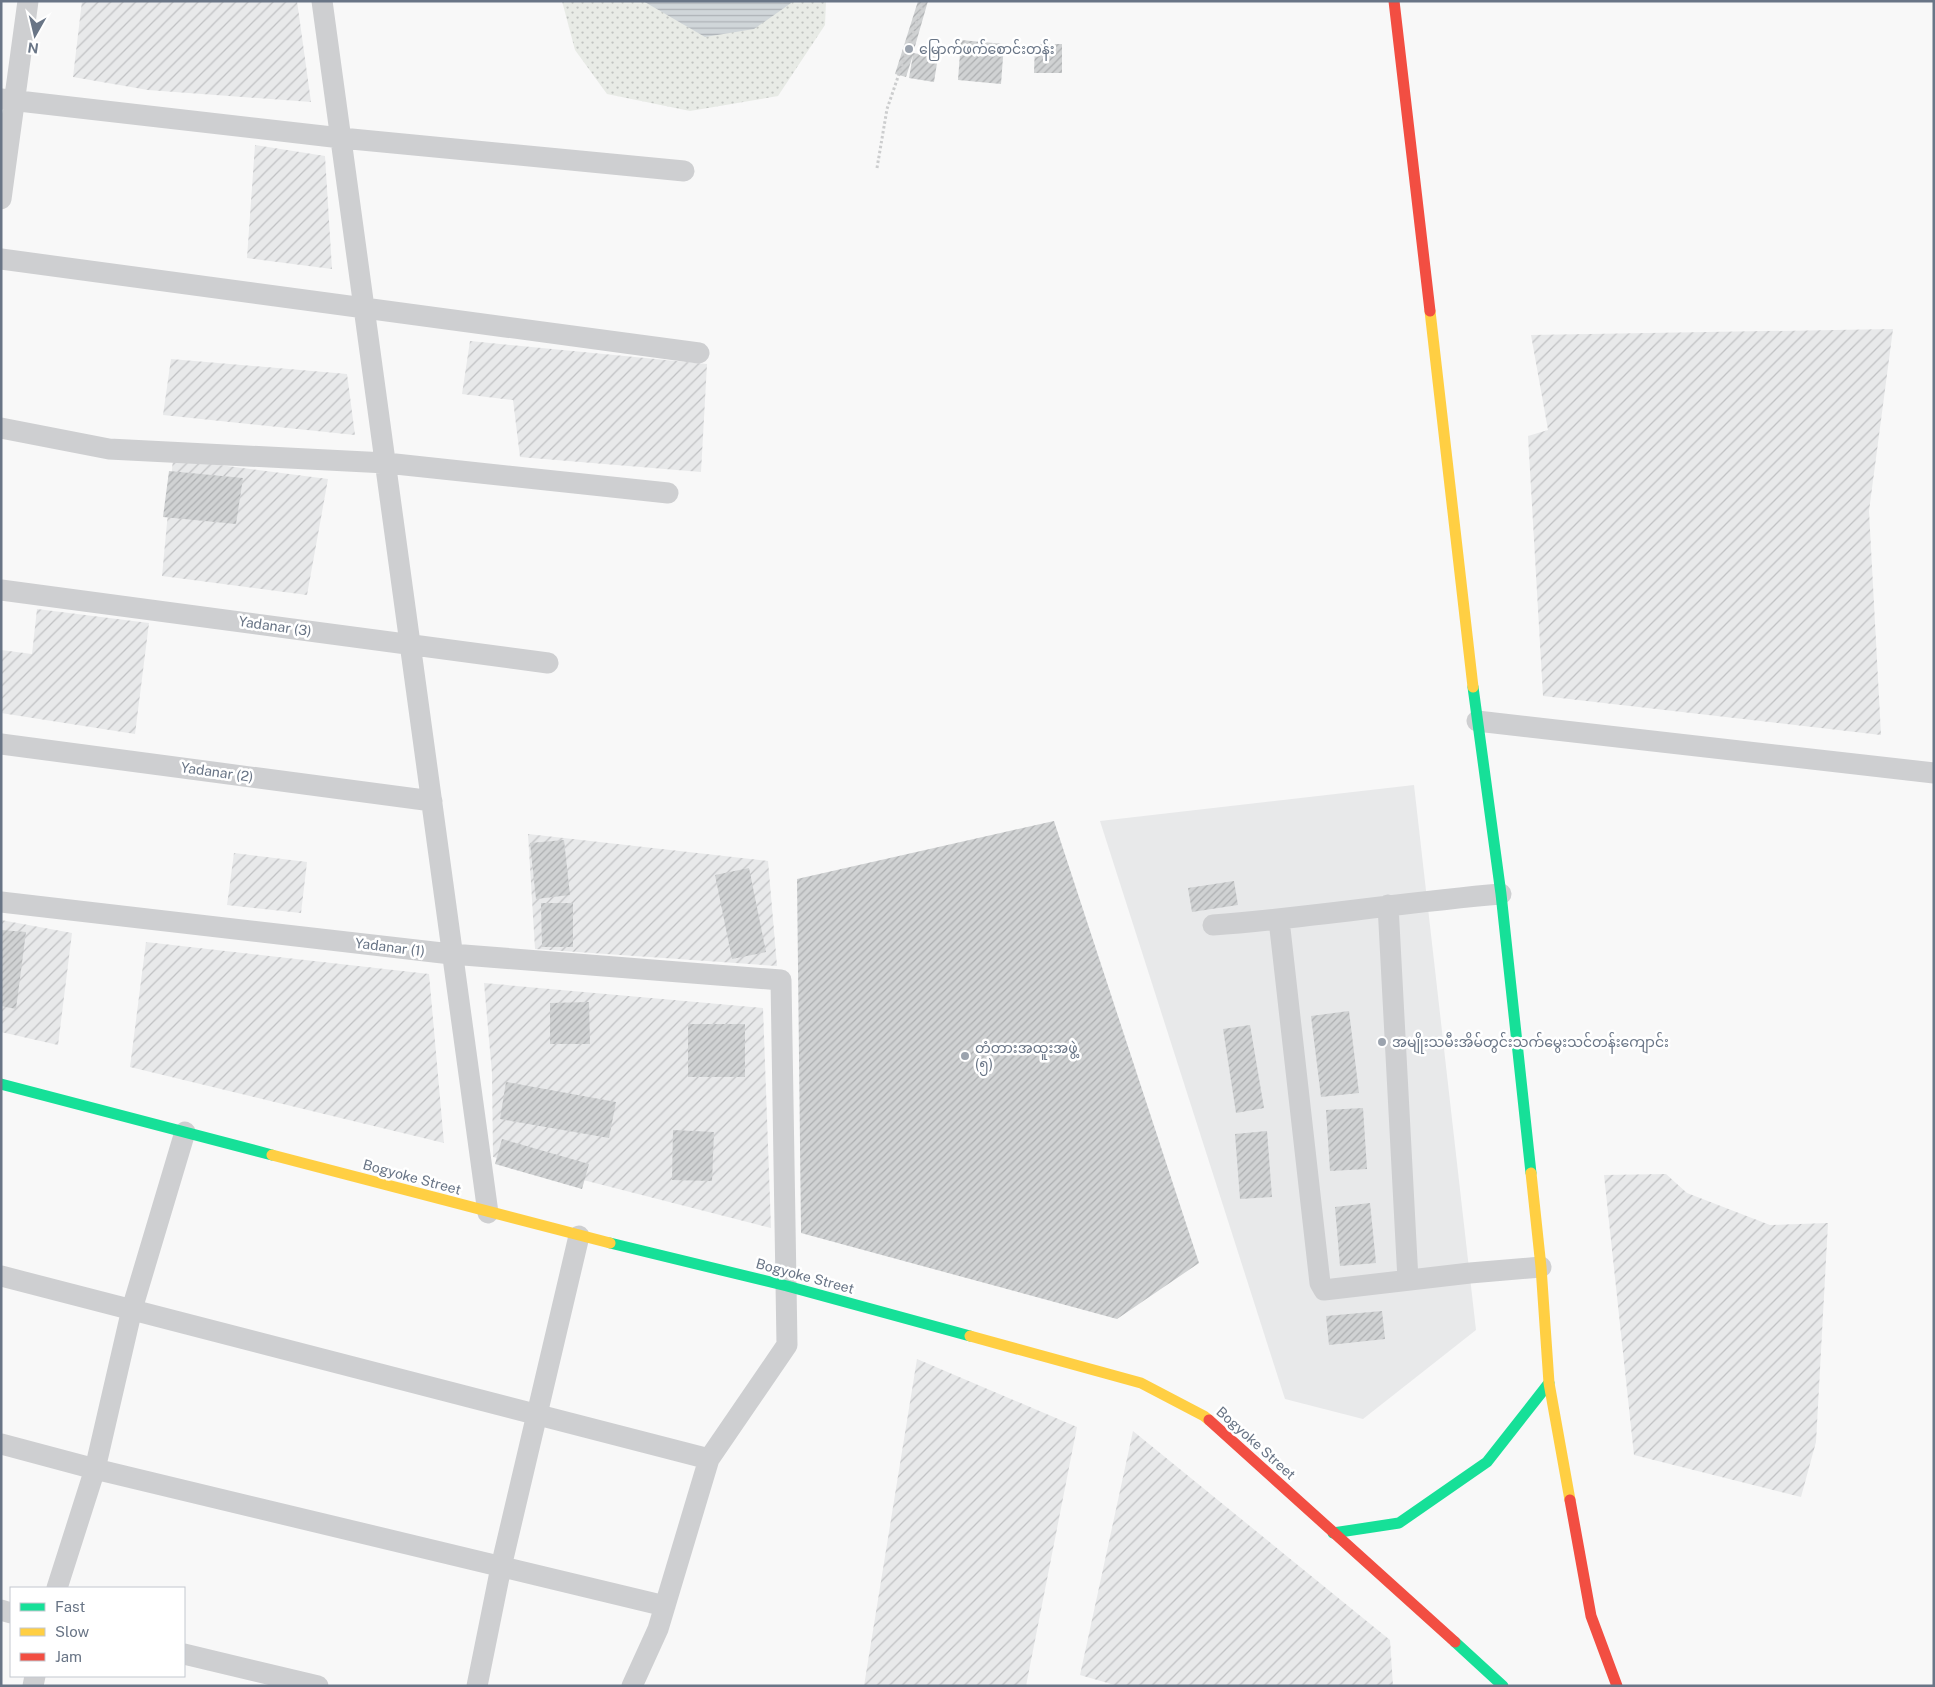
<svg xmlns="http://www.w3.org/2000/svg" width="1935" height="1687" font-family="'Public Sans','Noto Sans Myanmar',sans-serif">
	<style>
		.built { fill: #e8e9ea }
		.industrial { fill: url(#industrial-furrows) }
		.park { fill: url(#park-dots) }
		.water { fill: url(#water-rules) }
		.building { fill: url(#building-hatch) }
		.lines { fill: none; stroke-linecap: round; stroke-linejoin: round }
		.path { stroke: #cccdce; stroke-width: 3; stroke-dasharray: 2.5 2.5; stroke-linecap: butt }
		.street { stroke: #cecfd1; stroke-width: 21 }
		.fast { stroke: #16e098; stroke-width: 11 }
		.slow { stroke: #ffcf43; stroke-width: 11 }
		.jam { stroke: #f24e42; stroke-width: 11 }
		.poi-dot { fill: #9ba3ae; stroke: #fff; stroke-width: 2 }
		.labels { text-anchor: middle; stroke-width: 5; stroke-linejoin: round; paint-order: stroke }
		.poi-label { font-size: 14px; fill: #697586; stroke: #fff; text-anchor: start }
		.street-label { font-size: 14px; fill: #697586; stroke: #fff }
	</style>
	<defs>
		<pattern id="industrial-furrows" width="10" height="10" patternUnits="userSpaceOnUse" patternTransform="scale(1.25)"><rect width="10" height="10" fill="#e8e9ea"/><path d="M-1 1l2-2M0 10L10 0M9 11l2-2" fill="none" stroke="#c0c1c3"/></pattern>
		<pattern id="park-dots" width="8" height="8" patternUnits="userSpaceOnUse" patternTransform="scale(1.25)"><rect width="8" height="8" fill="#e8ebe6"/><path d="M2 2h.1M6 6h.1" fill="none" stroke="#c0c3c0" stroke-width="1.8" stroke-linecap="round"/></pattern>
		<pattern id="water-rules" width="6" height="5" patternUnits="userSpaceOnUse" patternTransform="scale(1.25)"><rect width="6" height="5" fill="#d0d6d9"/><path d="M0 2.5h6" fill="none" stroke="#adb2b6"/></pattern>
		<pattern id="building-hatch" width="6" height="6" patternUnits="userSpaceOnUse" patternTransform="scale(1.25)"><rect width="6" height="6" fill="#d0d2d3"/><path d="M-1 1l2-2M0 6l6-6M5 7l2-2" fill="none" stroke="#adafb1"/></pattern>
	</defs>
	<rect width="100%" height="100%" fill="#f8f8f8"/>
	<path class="built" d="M 1414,785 L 1476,1330 L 1363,1419 L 1285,1399 L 1100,821 Z"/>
	<path class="industrial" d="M 82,1 L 297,1 L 311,102 L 148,90 L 73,77 Z
		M 255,145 L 325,156 L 332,269 L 247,258 Z
		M 1893,329 L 1869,511 L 1881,735 L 1543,696 L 1528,436 L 1548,430 L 1531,335 Z
		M 470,341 L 707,364 L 701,472 L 520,457 L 513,400 L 462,394 Z
		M 171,359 L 347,374 L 355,435 L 163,415 Z
		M 173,459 L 328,479 L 307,595 L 162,576 Z
		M 37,609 L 149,623 L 135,734 L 1,713 L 1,650 L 32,654 Z
		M 528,834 L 768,861 L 777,966 L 535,949 Z
		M 234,853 L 307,862 L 301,913 L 227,905 Z
		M 1,920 L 72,933 L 58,1045 L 1,1032 Z
		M 146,942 L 429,974 L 444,1143 L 130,1067 Z
		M 484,983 L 763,1008 L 771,1228 L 493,1157 L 492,1073 Z
		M 1666,1174 L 1687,1193 L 1770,1225 L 1828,1223 L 1816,1442 L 1801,1497 L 1634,1455 L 1604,1175 Z
		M 917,1359 L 1077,1427 L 1026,1686 L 864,1686 Z
		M 1133,1431 L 1390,1640 L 1393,1686 L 1118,1686 L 1080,1675 Z"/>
	<path class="park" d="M 562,1 L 826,1 L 825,25 L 778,96 L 690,111 L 607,94 L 575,50 Z"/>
	<path class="water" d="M 643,1 L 794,1 L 754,29 L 705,37 Z"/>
	<path class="building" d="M 918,1 L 928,1 L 913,53 L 938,57 L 934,82 L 909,78 L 913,55 L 906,77 L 895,74 Z
		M 961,40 L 1004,44 L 1001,84 L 958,80 Z
		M 1035,44 L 1062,44 L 1062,73 L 1034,73 Z
		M 169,471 L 243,478 L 236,524 L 163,517 Z
		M 1054,821 L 1199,1263 L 1117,1319 L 801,1233 L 797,879 Z
		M 564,840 L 570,895 L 536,899 L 530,843 Z
		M 749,868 L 766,952 L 732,959 L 715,875 Z
		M 1234,881 L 1238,905 L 1192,912 L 1188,888 Z
		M 541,903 L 573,903 L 573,947 L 542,947 Z
		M 1,930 L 26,932 L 16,1009 L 1,1006 Z
		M 589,1002 L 590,1044 L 550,1044 L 550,1003 Z
		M 1349,1011 L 1359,1093 L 1321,1097 L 1311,1016 Z
		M 688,1024 L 745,1024 L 745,1077 L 688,1077 Z
		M 1250,1025 L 1264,1108 L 1236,1113 L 1223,1029 Z
		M 506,1082 L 616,1102 L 609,1138 L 500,1119 Z
		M 1363,1108 L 1367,1169 L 1330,1171 L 1326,1110 Z
		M 673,1130 L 714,1132 L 712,1181 L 672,1180 Z
		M 1267,1131 L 1272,1197 L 1240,1199 L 1235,1134 Z
		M 502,1139 L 589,1164 L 582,1189 L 495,1164 Z
		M 1370,1203 L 1376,1263 L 1340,1266 L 1335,1207 Z
		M 1382,1311 L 1385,1339 L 1329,1345 L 1326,1316 Z"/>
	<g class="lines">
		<path class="path" d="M 877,168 L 887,109 L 924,1"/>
		<path class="street" d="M 322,1 L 488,1213
			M 1,99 L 341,138 L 684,171
			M 1,199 L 28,1
			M 1,259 L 699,353
			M 1,428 L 109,449 L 386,463 L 668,493
			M 1,590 L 548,663
			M 1477,721 L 1934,773
			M 1,744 L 432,801
			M 1,902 L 451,954 L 781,980 L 787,1345 L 709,1459 L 658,1629 L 632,1686
			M 1388,905 L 1408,1280
			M 1279,920 L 1320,1283 L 1324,1290 L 1470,1273 L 1541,1267
			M 1213,925 C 1309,918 1404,902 1501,894
			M 1,1276 L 709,1459
			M 1,1444 L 95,1469 L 665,1606
			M 57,1588 L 95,1469 L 132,1309 L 185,1132
			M 1,1610 L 11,1613
			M 184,1654 L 318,1686
			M 33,1686 L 35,1676
			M 477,1686 L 501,1567 L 579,1236"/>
		<path class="fast" d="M 1473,687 L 1501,894 L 1531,1173
			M 1,1084 L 272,1155
			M 610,1243 L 787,1286 L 970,1336
			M 1333,1533 L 1399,1523 L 1487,1462 L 1549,1383
			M 1455,1642 L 1503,1686"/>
		<path class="slow" d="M 1430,311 L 1473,687
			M 272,1155 L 610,1243
			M 1531,1173 L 1541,1267 L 1549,1383 L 1570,1500
			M 970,1336 L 1141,1383 L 1204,1416 L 1209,1420"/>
		<path class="jam" d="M 1394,1 L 1430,311
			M 1209,1420 L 1455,1642
			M 1570,1500 L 1591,1616 L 1617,1686"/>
	</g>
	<g class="poi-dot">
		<circle cx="909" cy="49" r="5"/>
		<circle cx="1382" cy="1042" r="5"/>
		<circle cx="965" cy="1056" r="5"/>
	</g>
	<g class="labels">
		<g class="poi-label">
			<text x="919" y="54">မြောက်ဖက်စောင်းတန်း</text>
			<text x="1392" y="1047">အမျိုးသမီးအိမ်တွင်းသက်မွေးသင်တန်းကျောင်း</text>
			<text x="975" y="1053">တံတားအထူးအဖွဲ့<tspan x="975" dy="16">(၅)</tspan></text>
		</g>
		<g class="street-label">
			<text transform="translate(275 626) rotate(8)" y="5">Yadanar (3)</text>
			<text transform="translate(217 772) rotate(8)" y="5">Yadanar (2)</text>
			<text transform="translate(390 947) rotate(7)" y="5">Yadanar (1)</text>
			<text transform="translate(412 1177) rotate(15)" y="5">Bogyoke Street</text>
			<text transform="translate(805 1276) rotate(15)" y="5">Bogyoke Street</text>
			<text transform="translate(1256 1443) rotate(42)" y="5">Bogyoke Street</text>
		</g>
	</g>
	<rect width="1935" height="1687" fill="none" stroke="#697586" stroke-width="5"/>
	<rect x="10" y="1587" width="175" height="90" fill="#ffffff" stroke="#c3c8cf"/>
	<rect x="20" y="1603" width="25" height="8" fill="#16e098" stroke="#c3c8cf"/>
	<text x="55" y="1612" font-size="15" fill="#697586">Fast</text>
	<rect x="20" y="1628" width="25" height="8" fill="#ffcf43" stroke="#c3c8cf"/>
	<text x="55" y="1637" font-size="15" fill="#697586">Slow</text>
	<rect x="20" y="1653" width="25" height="8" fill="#f24e42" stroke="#c3c8cf"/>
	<text x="55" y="1662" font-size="15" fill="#697586">Jam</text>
	<g transform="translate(35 35) rotate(188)" stroke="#ffffff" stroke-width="4" paint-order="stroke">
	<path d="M0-4L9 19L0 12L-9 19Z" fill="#697586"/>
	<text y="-8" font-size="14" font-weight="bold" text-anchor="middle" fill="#697586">N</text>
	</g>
</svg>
